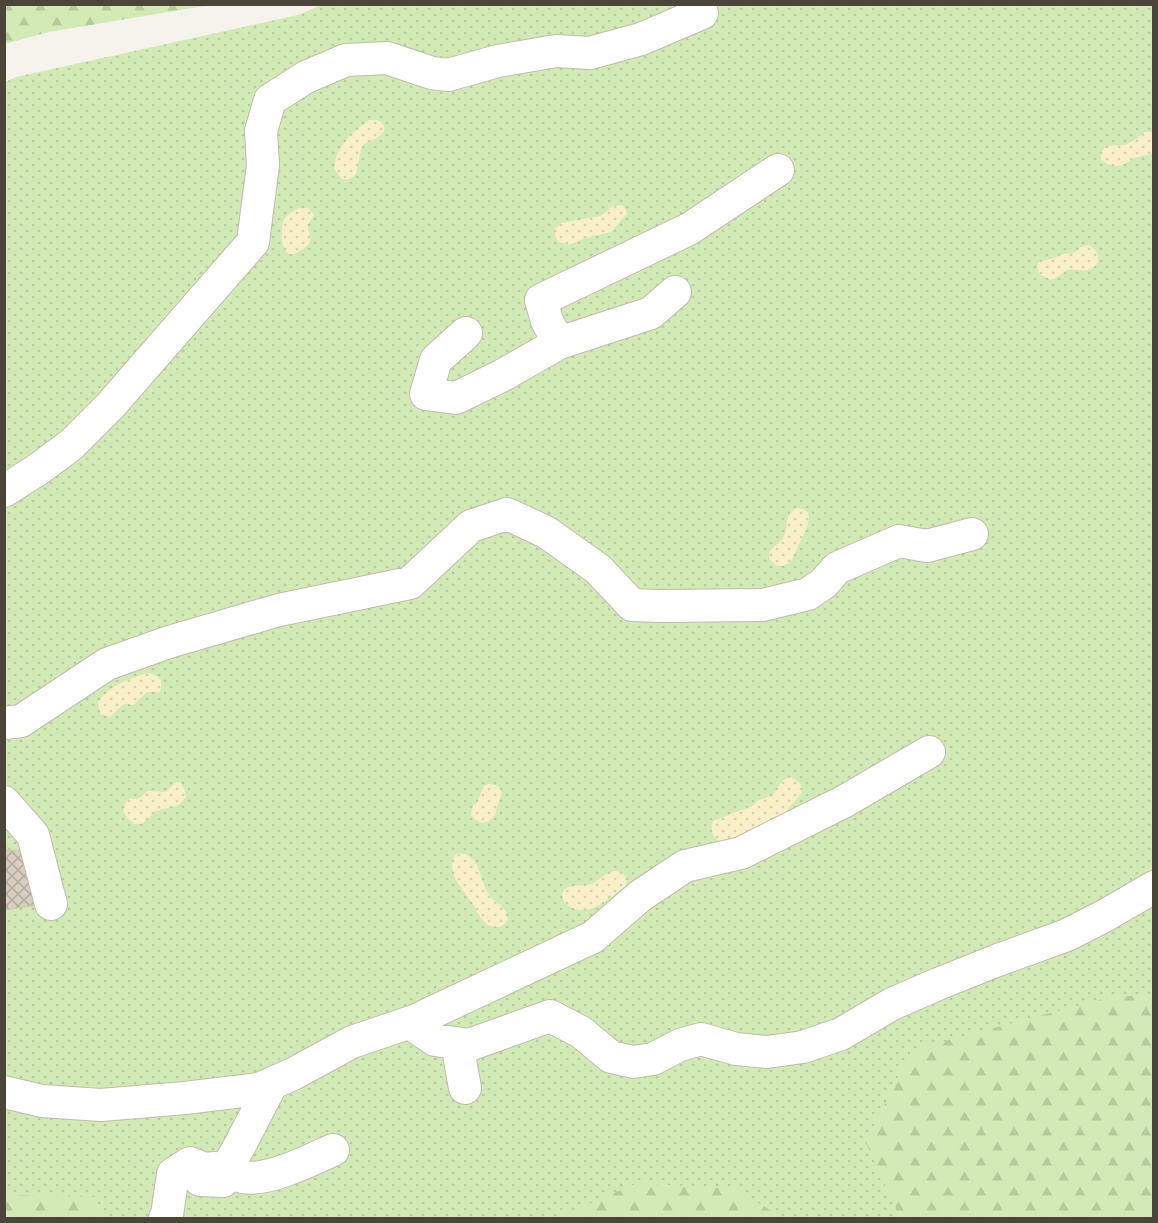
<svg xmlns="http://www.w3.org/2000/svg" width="1158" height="1223" font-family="Jost,sans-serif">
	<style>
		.grass { fill: url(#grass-dots) }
		.forest { fill: url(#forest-firs) }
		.sand { fill: url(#sand-dots) }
		.building { fill: url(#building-cross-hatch); stroke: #d3c7b4; stroke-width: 1.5 }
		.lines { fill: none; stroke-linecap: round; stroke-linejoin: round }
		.minor-casing { stroke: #c2bbae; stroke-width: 34 }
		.minor { stroke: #fff; stroke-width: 32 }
	</style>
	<defs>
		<pattern id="grass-dots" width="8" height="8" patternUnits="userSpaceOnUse" patternTransform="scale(1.5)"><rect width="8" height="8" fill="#d2eab5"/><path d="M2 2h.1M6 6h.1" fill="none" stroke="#b6ca9c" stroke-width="1.8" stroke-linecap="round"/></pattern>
		<pattern id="forest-firs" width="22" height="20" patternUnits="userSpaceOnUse" patternTransform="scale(1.5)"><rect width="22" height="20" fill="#d2eab5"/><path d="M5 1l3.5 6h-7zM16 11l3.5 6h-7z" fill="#b6ca9c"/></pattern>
		<pattern id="sand-dots" width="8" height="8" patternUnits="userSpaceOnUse" patternTransform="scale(1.5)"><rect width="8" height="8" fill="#f9efc9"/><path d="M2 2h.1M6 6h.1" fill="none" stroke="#d7cead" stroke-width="1.8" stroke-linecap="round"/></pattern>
		<pattern id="building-cross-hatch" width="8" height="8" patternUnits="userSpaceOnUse" patternTransform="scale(1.5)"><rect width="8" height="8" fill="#d8cfc1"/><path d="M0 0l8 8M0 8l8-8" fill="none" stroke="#b1aa9e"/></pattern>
	</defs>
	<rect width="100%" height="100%" fill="#f6f3ec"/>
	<path class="grass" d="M 321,5 L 1153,5 L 1153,1218 L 5,1218 L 5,82 L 16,77 L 298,15 Z"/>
	<path class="forest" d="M 5,4 L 210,4 L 210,5 L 49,32 L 5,44 Z
		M 1153,994 L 1153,1218 L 900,1218 L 866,1143 L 911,1050 L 1107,998 Z
		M 637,1183 L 735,1189 L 783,1218 L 557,1218 Z
		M 5,1195 L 97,1197 L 102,1218 L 5,1218 Z"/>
	<path class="sand" d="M 369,120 C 373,120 379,119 382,123 C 392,136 367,140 363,146 C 360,150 358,168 356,174 C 352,178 348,180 342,179 L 335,170 C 333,148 353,132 369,120 Z
		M 1145,132 L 1153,132 L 1153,154 C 1149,155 1143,155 1138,157 C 1123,162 1120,173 1101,160 L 1100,154 C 1107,141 1115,148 1127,144 C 1134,141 1139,136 1145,132 Z
		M 622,205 L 626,210 L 627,214 L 611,232 L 589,237 L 568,245 L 557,241 L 554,230 L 561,223 L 601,216 L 613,206 Z
		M 299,208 L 307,208 L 314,214 C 313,219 308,222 308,227 C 308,232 312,236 310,241 C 309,245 303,249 300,251 C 281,265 279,231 284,220 C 287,214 294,211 299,208 Z
		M 1088,245 C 1101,249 1102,267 1088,270 C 1081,272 1075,268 1068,270 C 1062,273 1057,278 1051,280 L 1039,274 L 1037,265 L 1040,261 L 1052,259 L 1062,254 L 1074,253 L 1081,247 Z
		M 796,508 C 819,508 805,532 800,542 C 794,554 794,566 778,566 C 774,564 769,560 769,555 C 769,548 779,545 782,540 C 790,528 782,517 796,508 Z
		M 147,673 C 159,676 164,678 160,692 L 147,692 L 133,705 C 130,705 128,704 125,704 C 120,705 115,714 110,717 L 100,714 L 98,702 C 109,685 128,680 147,673 Z
		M 791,777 C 799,781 801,783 802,792 L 783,815 L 764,828 L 724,841 L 719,841 C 712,835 710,830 713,821 L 752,806 L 757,801 L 773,795 C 779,787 780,779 791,777 Z
		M 180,782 L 184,788 L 186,797 L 179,805 L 156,811 L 142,824 L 135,824 C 124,818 118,806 130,798 L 138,799 L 148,791 L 166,792 L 175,783 Z
		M 488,784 C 507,784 501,796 497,807 C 496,812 495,817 490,820 C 487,822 485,822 481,823 L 473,818 L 471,814 L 473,806 L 477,802 L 484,786 Z
		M 459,853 C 481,855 479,879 488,893 C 494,903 507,906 508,919 L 504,925 C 495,929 490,927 483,921 C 479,916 476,910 473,904 C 463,890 445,872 455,855 Z
		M 614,871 C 622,871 626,874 627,883 L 624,887 C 607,900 584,922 564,902 C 555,881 583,888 593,883 C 601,879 605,873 614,871 Z"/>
	<path class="building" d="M 4,826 L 6,851 L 32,850 L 44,904 L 4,910 Z"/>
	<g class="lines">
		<g class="minor-casing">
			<path id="minor" d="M 675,292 L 651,313 L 559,343 L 547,321 L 541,300 L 689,229 L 778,170
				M 466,333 L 436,360 L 426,394 L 456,398 L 503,375 L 559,343
				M 4,491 L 37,470 L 71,445 L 110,406 L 253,242 L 263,165 L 261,131 L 270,100 L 306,77 L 346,60 L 387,58 L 432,73 L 448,75 L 498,61 L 556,51 L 590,53 L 641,39 L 702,13
				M 4,723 L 21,721 L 107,664 L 169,642 L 279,610 L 410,583 L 471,526 L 507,514 L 546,532 L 598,569 L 632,605 L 659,606 L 763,605 L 808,594 L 824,583 L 837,568 L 899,541 L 927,546 L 972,534
				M 929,752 L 845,801 L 741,853 L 685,866 L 640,896 L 593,937 L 410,1023 L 435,1040 L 469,1045 L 550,1016 L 581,1032 L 611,1057 L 633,1062 L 653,1059 L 680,1045 L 701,1039 L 736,1049 L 767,1052 L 803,1047 L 841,1034 L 892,1004 L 938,984 L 998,960 L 1067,935 L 1106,915 L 1154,887
				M 4,802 L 33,835 L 51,904
				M 457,1043 L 465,1088
				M 4,1092 L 42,1101 L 101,1105 L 185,1098 L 259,1089 L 293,1074 L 352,1042 L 417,1020
				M 227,1168 C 232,1171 238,1176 243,1177 C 267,1182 311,1160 333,1150
				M 223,1175 L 199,1173 L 200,1180 L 223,1181 L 223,1175 L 239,1147 L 272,1083
				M 165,1218 L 167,1215 L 173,1174 L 190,1163 L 205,1169 L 215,1168"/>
		</g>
		<use href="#minor" class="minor"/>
	</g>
	<rect width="1158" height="1223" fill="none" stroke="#4b4439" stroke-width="12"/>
</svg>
